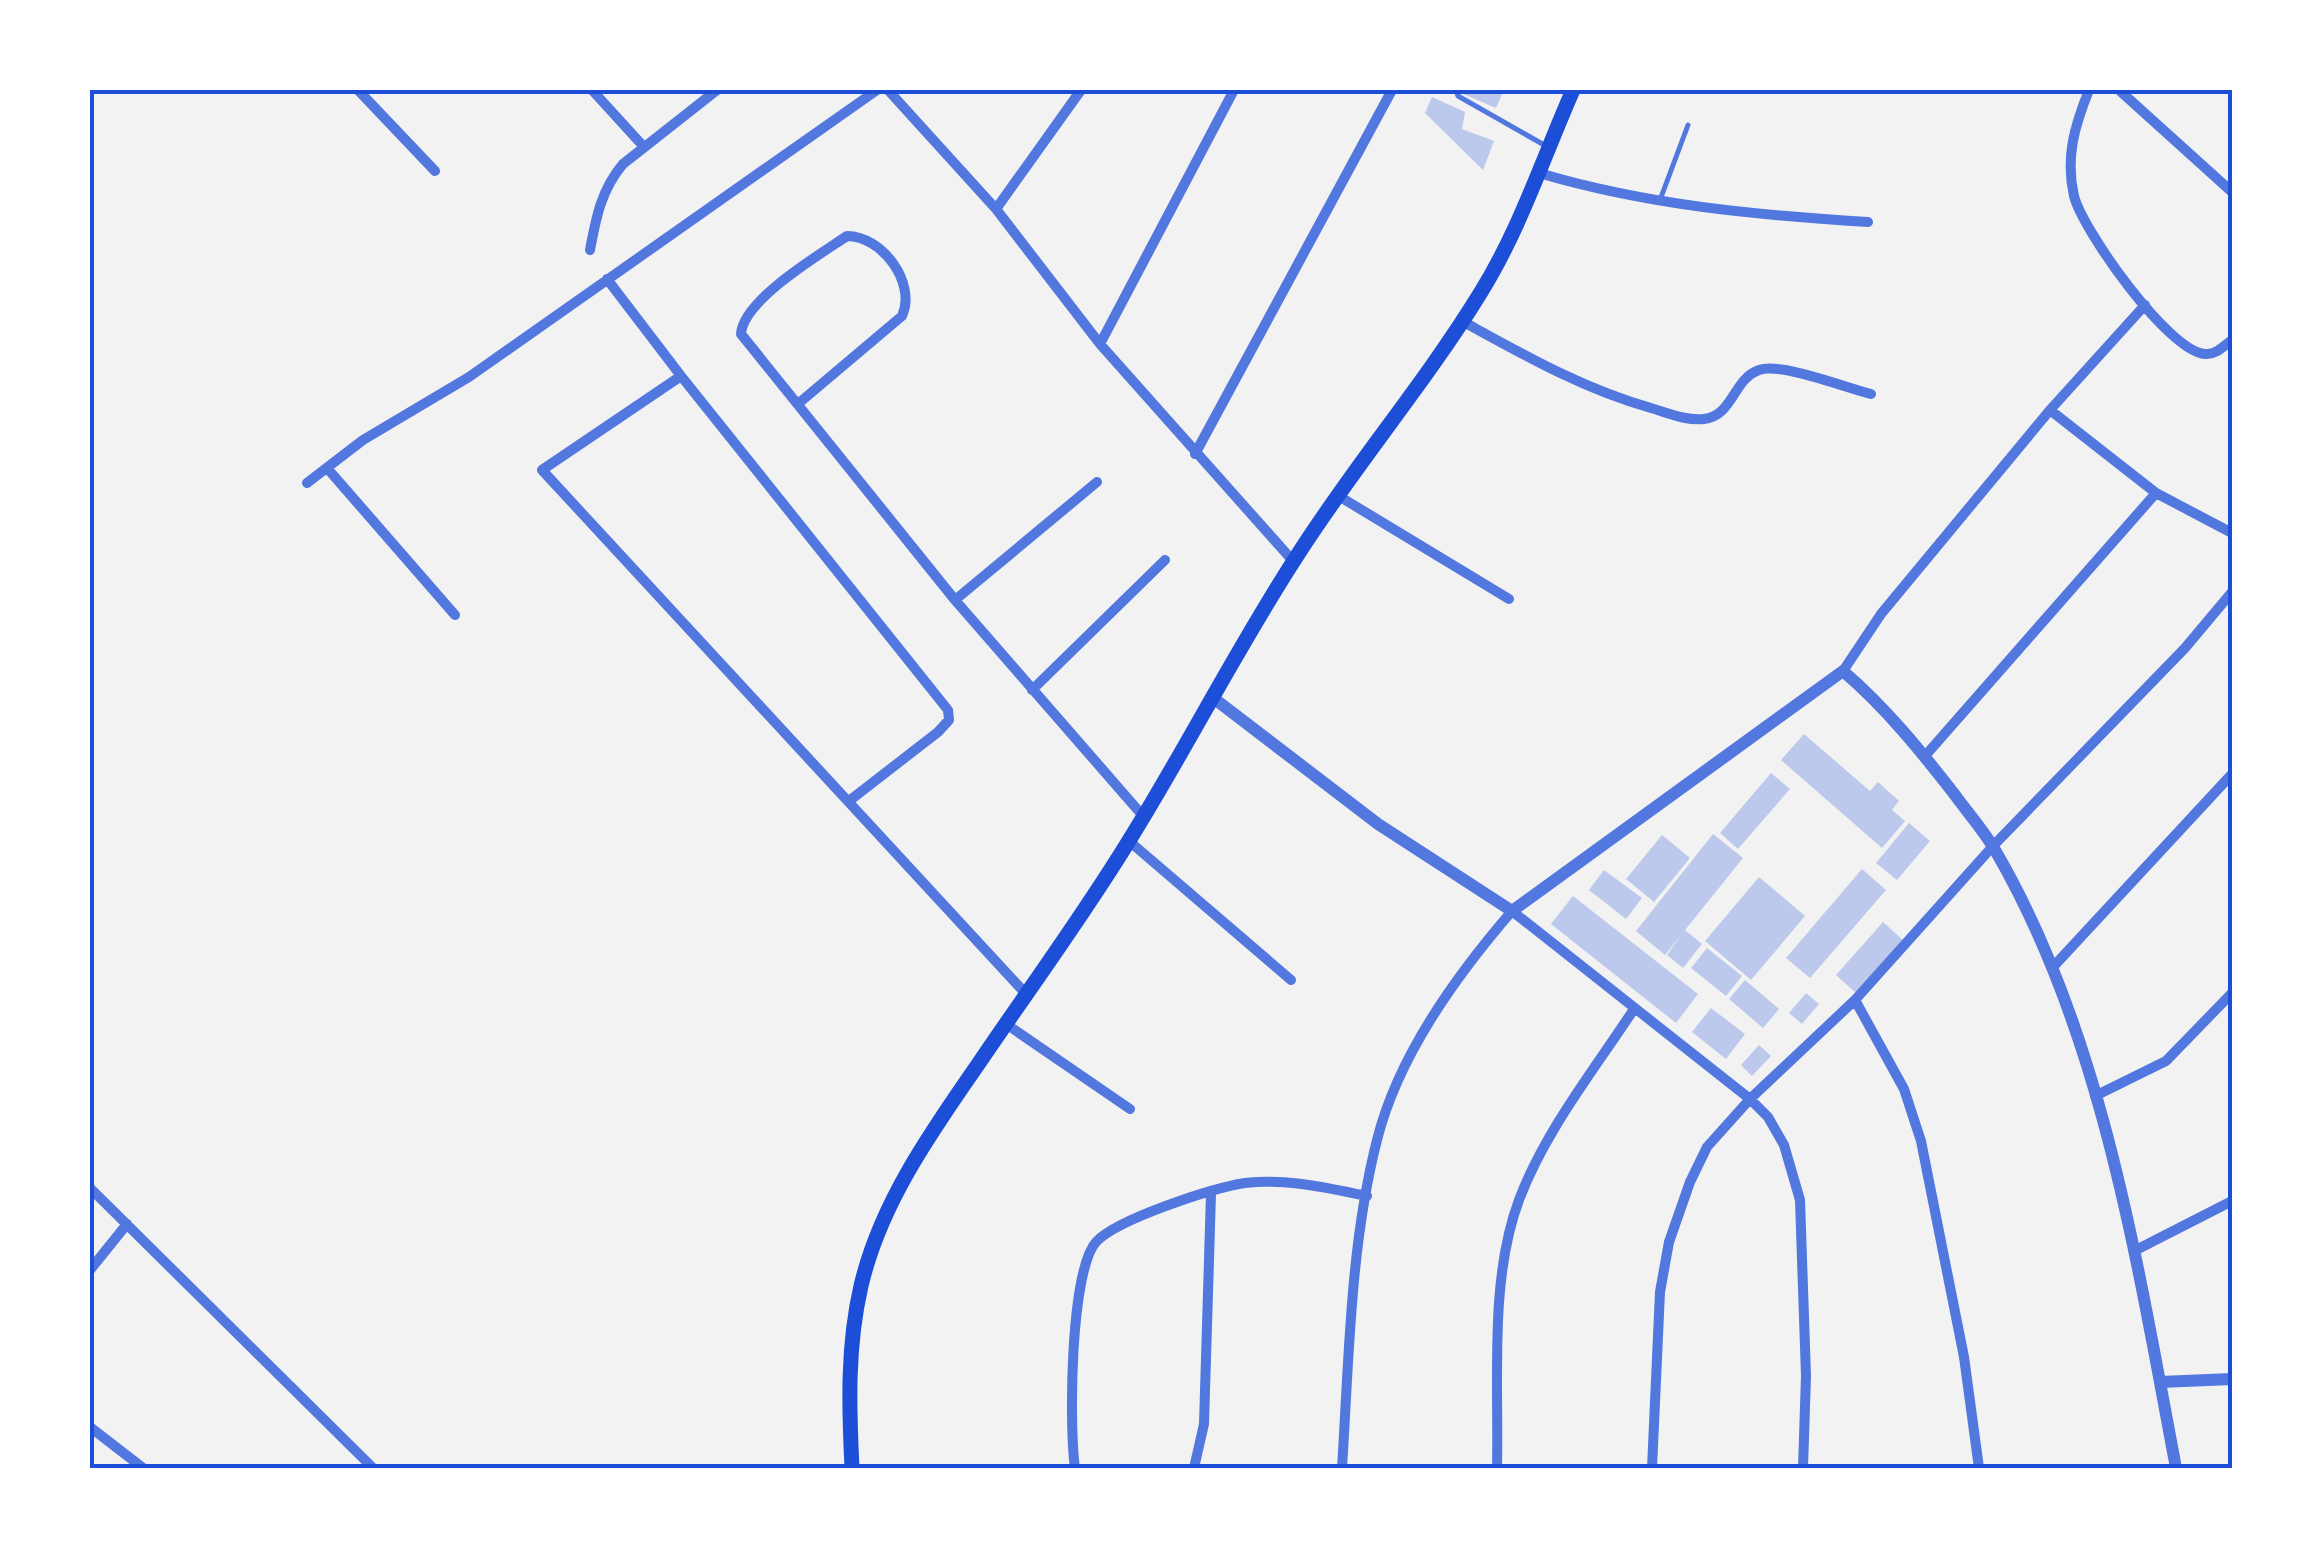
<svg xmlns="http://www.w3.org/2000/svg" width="2322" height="1558" font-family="'Fira Sans Condensed',sans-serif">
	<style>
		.building { fill: #bdc9ec }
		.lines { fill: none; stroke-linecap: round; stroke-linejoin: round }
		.service { stroke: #5277de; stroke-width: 5 }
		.minor { stroke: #5277de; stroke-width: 10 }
		.tertiary { stroke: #5277de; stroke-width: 12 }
		.secondary { stroke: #1d4ed8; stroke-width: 15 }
		.neatline { fill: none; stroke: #1d4ed8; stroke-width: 4 }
	</style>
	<rect width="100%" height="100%" fill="#f2f2f2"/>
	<path class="building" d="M 1463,90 L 1504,90 L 1496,108 L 1461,93 Z
		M 1432,97 L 1465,112 L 1462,129 L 1494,141 L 1483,170 L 1425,113 Z
		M 1804,734 L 1870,791 L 1878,782 L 1899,801 L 1892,810 L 1905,821 L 1882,848 L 1781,760 Z
		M 1771,773 L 1790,789 L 1738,849 L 1720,833 Z
		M 1909,823 L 1930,841 L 1897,880 L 1876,863 Z
		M 1713,834 L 1743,858 L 1685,930 L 1702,944 L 1683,968 L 1667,955 L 1681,935 L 1665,955 L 1636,931 Z
		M 1662,835 L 1690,858 L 1654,902 L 1626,879 Z
		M 1862,869 L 1886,890 L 1810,978 L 1786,958 Z
		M 1604,870 L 1642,898 L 1626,919 L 1589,890 Z
		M 1759,877 L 1805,916 L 1751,980 L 1705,941 Z
		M 1573,896 L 1698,994 L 1676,1023 L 1551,924 Z
		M 1883,922 L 1904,941 L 1857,994 L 1836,975 Z
		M 1707,948 L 1742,976 L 1726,996 L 1691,968 Z
		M 1745,980 L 1779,1009 L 1763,1028 L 1729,999 Z
		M 1806,993 L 1819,1004 L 1802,1024 L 1789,1013 Z
		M 1711,1008 L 1745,1034 L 1726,1059 L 1692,1032 Z
		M 1759,1045 L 1771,1056 L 1752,1076 L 1741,1065 Z"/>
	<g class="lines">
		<path class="service" d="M 1456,90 L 1458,96 L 1546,146
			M 1660,200 L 1688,125"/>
		<path class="minor" d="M 358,90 L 435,171
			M 592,90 L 644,147
			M 888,90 L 996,209 L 1100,344 L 1293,561
			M 2089,90 C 2075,125 2065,157 2074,196 C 2083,231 2169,352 2205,354 C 2216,355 2224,346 2232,340
			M 2119,90 L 2232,192
			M 1539,173 C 1647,205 1755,215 1868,222
			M 996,209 L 1081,90
			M 590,250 C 596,218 601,190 623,164 L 717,90
			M 607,279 L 681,376 L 948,710 L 949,720 L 938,732 L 849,801
			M 1462,321 C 1524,355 1583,389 1651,408 C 1668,413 1686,421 1704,419 C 1733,416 1733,379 1759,370 C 1780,362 1847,388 1871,394
			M 1100,344 L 1234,90
			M 681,376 L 542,470 L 1026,994
			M 799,403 L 902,316 C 917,283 882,236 847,236 C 819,255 743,300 741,334 L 955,600 L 1143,816
			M 2050,410 L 2156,493 L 2232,533
			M 1195,454 L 1392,90
			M 327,468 L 455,615
			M 307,483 L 363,440 L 469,377 L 877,90
			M 1337,495 L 1509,599
			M 955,600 L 1097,482
			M 1843,671 L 1881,614 L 2050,410 L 2145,305
			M 1032,690 L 1165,560
			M 1925,756 L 2156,493
			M 1129,841 L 1291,980
			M 2053,967 L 2232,774
			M 1855,1000 L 1904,1089 L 1921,1141 L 1964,1357 L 1979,1468
			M 1006,1024 L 1130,1109
			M 2095,1096 L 2166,1061 L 2232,993
			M 90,1188 L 373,1468
			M 2134,1251 L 2232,1201
			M 90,1270 L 127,1224
			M 90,1427 L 143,1468
			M 1075,1468 C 1069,1426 1070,1272 1096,1242 C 1117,1219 1213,1188 1245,1183 C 1285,1178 1327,1188 1367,1196
			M 1194,1468 L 1204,1424 L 1211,1194
			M 1342,1468 C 1349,1359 1350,1246 1377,1140 C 1398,1056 1456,976 1512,911 L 1750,1099 L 1768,1117 L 1784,1145 L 1800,1200 L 1806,1376 L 1803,1468
			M 1497,1468 C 1499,1383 1489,1280 1519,1200 C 1545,1131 1594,1070 1634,1009
			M 1652,1468 L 1660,1292 L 1669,1242 L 1690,1182 L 1707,1147 L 1750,1099 L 1855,1000 L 1993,846 L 2185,648 L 2232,592"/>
		<path class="tertiary" d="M 1212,697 L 1378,824 L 1512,911 L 1843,671 C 1886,708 1920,750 1955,795 C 1968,813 1984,831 1995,850 C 2102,1033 2137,1262 2176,1468
			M 2160,1382 L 2232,1379"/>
		<path class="secondary" d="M 852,1468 C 849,1407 847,1346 861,1286 C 880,1204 931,1132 979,1063 C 1029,989 1083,916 1130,839 C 1187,747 1236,650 1295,559 C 1353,467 1424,385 1481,292 C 1520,229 1543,158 1573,90"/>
	</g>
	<rect width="2322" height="1558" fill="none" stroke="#ffffff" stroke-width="185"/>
	<rect x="92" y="92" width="2138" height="1374" class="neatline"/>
</svg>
